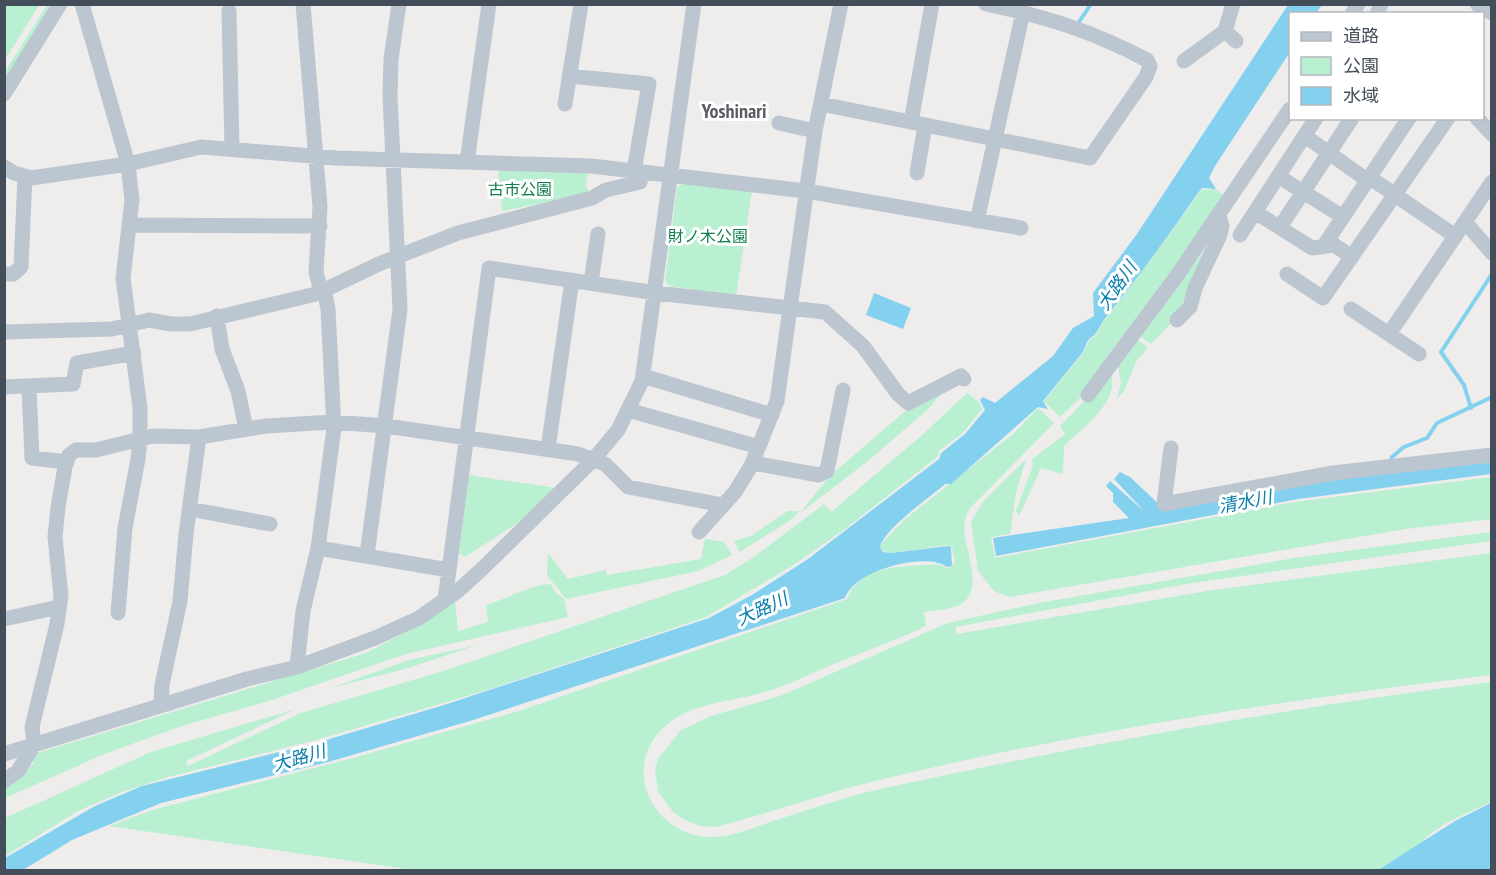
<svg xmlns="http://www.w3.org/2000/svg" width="1496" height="875" font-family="'PT Sans Narrow','Noto Sans JP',sans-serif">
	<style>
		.green { fill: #b8f0d1 }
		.water { fill: #83d1ef }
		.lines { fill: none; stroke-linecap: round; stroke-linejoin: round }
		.stream { stroke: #83d1ef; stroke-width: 4 }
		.minor { stroke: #bcc6d0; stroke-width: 15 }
		.labels { text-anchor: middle; stroke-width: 6; stroke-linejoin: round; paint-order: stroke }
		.park-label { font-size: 16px; fill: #137e4f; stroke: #fff }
		.water-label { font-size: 18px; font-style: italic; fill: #077eab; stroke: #fff }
		.quarter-label { font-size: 20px; font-weight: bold; fill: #595c62; stroke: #fff }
	</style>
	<rect width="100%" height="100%" fill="#efecec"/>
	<path class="green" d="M 5,4 L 39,5 L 5,60 L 4,5 Z
		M 47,5 L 53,5 L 5,83 L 4,73 Z
		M 498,171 L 588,171 L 586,185 L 590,194 L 502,211 Z
		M 682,184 L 752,191 L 736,296 L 670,286 L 665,281 L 677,188 Z
		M 1215,189 L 1225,196 L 1171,274 L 1115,346 L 1082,396 L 1060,417 L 1044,401 L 1084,352 L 1089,340 C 1099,335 1100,325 1108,316 C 1140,274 1171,233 1201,190 Z
		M 1218,232 L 1175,319 L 1151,344 L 1140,336 Z
		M 1137,339 L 1148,348 L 1137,360 L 1124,391 L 1117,399 L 1121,382 L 1118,366 Z
		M 1111,374 C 1120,402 1081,429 1064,446 L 1063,474 L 1041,468 L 1019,516 L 1016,511 L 1033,465 L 1032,459 L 1065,434 L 1060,426 Z
		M 943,392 L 928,409 L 868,461 L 800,513 L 831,475 L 909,408 Z
		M 967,393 L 979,402 L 982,409 L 963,433 L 940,450 L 937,457 L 845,529 L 792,566 L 706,617 L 481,692 L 316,740 L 168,777 L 119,793 L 78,811 L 5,856 L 5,818 L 151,752 L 296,709 L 186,761 L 188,766 L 301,713 L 440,672 L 725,575 L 754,557 L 824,504 L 831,512 L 920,437 Z
		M 1038,408 L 1054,423 L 969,509 C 967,514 964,521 964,527 C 964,548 985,590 961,604 C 951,610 935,610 924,612 L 926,626 C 897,640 865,651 834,664 C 812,673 789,685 765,692 C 730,703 691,701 662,729 C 621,771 654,834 708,837 C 732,838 757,826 779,819 C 819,806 858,793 899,785 C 1095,743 1292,707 1491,682 L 1491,802 C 1469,813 1435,824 1420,845 L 1377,870 L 414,870 L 109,826 L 152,810 L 349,759 L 519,711 L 847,599 C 858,568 898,566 925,565 C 934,565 939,562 947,569 L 955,563 L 952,547 L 948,545 L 891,553 L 883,551 L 880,547 L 883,542 L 904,520 L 1013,434 Z
		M 1026,459 L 1016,493 L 1010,534 L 991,537 L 995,558 L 1295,502 L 1491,477 L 1491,519 L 1406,529 L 1009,597 L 994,591 L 978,571 L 971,522 L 983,502 Z
		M 469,475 L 556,488 L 519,522 L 465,557 L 459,553 Z
		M 788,511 L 799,511 L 792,519 L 740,552 L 734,541 L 751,536 Z
		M 1491,532 L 1491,541 L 1192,583 L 955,627 L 957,634 L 1213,590 L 1491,553 L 1491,675 C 1284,700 1075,732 871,782 C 819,795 768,814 715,827 L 700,826 L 685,820 L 673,812 L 658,791 L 655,769 L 658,759 L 681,730 L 711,716 L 780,696 L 948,623 L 1039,603 L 1300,557 Z
		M 705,539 L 724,542 L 732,555 L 698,571 L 566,599 L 547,575 L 548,553 L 568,579 L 606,570 L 607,575 L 701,559 Z
		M 551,584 L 555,592 L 564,599 L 568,617 L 406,654 L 269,701 L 182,726 L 102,755 L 5,798 L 5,788 L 33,764 L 34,754 L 366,653 L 427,621 L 455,601 L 458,631 L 488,622 L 486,605 C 508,599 528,585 551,584 Z
		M 477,645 L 405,669 L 331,688 L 409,660 Z"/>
	<path class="water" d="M 1288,5 L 1322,5 L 1316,13 L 1290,14 L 1290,52 L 1215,166 L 1209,178 L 1216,189 L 1202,188 L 1198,193 C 1169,235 1139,276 1107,316 C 1098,327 1100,332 1088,340 L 1083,352 L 1043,401 L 1048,409 L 1038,407 L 951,484 L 945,484 C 928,499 886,527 880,547 L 883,552 L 891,553 L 948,546 L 951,547 L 952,566 L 947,567 C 928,551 853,570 845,598 L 470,721 L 328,762 L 161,803 L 72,840 L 23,870 L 5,870 L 5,858 L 95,806 L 142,786 L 316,743 L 444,705 L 709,618 L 752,595 L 808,559 L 939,459 L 941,453 L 965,434 L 985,410 L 980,400 L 983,397 L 995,403 L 1053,356 L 1073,328 L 1094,316 L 1093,293 L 1137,234 Z
		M 874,293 L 911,308 L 903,329 L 866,315 Z
		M 1491,458 L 1491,474 L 1298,499 L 996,556 L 993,538 L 1129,518 L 1113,502 L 1113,493 L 1106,486 L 1110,481 L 1145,512 L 1114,479 L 1120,472 L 1130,477 L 1163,508 L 1255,491 Z
		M 1491,803 L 1491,870 L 1378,870 L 1455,821 Z"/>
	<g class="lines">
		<path class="stream" d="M 1079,22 L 1091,4
			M 1471,408 L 1464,385 L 1441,352 L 1492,274
			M 1390,463 L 1392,457 L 1404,447 L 1427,438 L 1437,423 L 1492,397"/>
		<path class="minor" d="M 82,4 L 128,164 L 132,200 L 123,278 L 140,408 L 140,439 L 138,459 L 125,528 L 118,613
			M 1233,4 L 1225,31 L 1236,41
			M 1477,4 L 1492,13
			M 229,11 L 232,149
			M 1352,14 L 1358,4
			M 1377,14 L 1381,4
			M 1184,61 L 1225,31
			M 569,76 L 649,84 L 634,171
			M 4,94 L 60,4
			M 565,104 L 581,4
			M 821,104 L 1090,158 L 1146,77 L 1150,66 L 1147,60 C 1092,31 1047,17 986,4
			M 1477,118 L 1492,134
			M 911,122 L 932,4
			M 779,123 L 815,131
			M 1305,136 L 1367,180
			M 467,162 L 489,4
			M 4,167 L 14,173 L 31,178 L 128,164 L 201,147 L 336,158 L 591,166 L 806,191 L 1021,228
			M 917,173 L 925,125
			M 1278,176 L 1343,217
			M 1369,177 L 1455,236
			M 1255,212 L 1312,248 L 1334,245 L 1352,257
			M 977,221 L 1023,12
			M 1465,222 L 1492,253
			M 131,225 L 320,226
			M 1280,227 L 1352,118
			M 1240,235 L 1316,118
			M 1323,247 L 1409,118
			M 4,274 L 13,274 L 21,267 L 25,176
			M 1287,274 L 1323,298 L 1448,118
			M 591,283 L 598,234
			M 1351,309 L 1419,354
			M 217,316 L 222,349 L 238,391 L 246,429
			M 1177,320 L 1190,307 L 1195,288 L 1220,235 L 1222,226 L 1219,216
			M 4,332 L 112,329 L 149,320 L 171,324 L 190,324 L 316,294 L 381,263 L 458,233 L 592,198 L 606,190 L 640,182 L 643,172
			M 1389,334 L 1492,182
			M 643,376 L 772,415
			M 4,387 L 73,384 L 77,363 L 134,353
			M 29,388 L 32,458 L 67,462
			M 1088,395 L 1176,277 L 1290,109
			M 628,410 L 759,447
			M 1171,448 L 1164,504 L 1333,473 L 1492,455
			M 548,449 L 572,280
			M 753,463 L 819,475 L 827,471 L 843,390
			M 189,509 L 270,524
			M 699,532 L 735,492 L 751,466 L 777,401 L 815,131 L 841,4
			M 318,548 L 449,570
			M 367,555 L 400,309 L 390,96 L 391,59 L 399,4
			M 445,600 L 489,268 L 656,293 L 825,312 L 863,346 L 898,394 L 908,403 L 961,376 L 964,379
			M 4,619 L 59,607
			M 297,667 L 303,611 L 318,548 L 334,428 L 328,309 L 324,289 L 319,284 L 316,272 L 320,207 L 303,4
			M 161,705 L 162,685 L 180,601 L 186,534 L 199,437
			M 4,754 L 247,679 L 297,667 L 375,638 L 419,618 L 459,590 L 483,568 L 593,460 L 618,430 L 642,381 L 694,4
			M 4,781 L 18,771 L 34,745 L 32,727 L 57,624 L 61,596 L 55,537 L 58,507 L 65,467 L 69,455 L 76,450 L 96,450 L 153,436 L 199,437 L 266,426 L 333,422 L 386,426 L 578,454 L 605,464 L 628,487 L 723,505"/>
	</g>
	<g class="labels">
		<g class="park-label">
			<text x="520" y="195">古市公園</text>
			<text x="708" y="242">財ノ木公園</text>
		</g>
		<g class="water-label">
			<text transform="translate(1117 286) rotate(-55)" y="6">大路川</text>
			<text transform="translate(1245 502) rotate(-11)" y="6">清水川</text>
			<text transform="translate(762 609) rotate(-25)" y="6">大路川</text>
			<text transform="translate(299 758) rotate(-16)" y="6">大路川</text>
		</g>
		<g class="quarter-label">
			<text x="734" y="118">Yoshinari</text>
		</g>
	</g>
	<rect width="1496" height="875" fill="none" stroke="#444e5a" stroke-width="12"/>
	<rect x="1289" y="12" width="195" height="108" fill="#ffffff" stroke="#b4b8bd" stroke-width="1.5"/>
	<rect x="1301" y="32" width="30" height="9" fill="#bcc6d0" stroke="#b4b8bd" stroke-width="1.5"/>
	<text x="1343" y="42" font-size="18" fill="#444e5a">道路</text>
	<rect x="1301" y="57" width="30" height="18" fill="#b8f0d1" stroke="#b4b8bd" stroke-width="1.5"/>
	<text x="1343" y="72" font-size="18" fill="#444e5a">公園</text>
	<rect x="1301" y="87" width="30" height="18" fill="#83d1ef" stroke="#b4b8bd" stroke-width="1.5"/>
	<text x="1343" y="102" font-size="18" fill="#444e5a">水域</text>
</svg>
